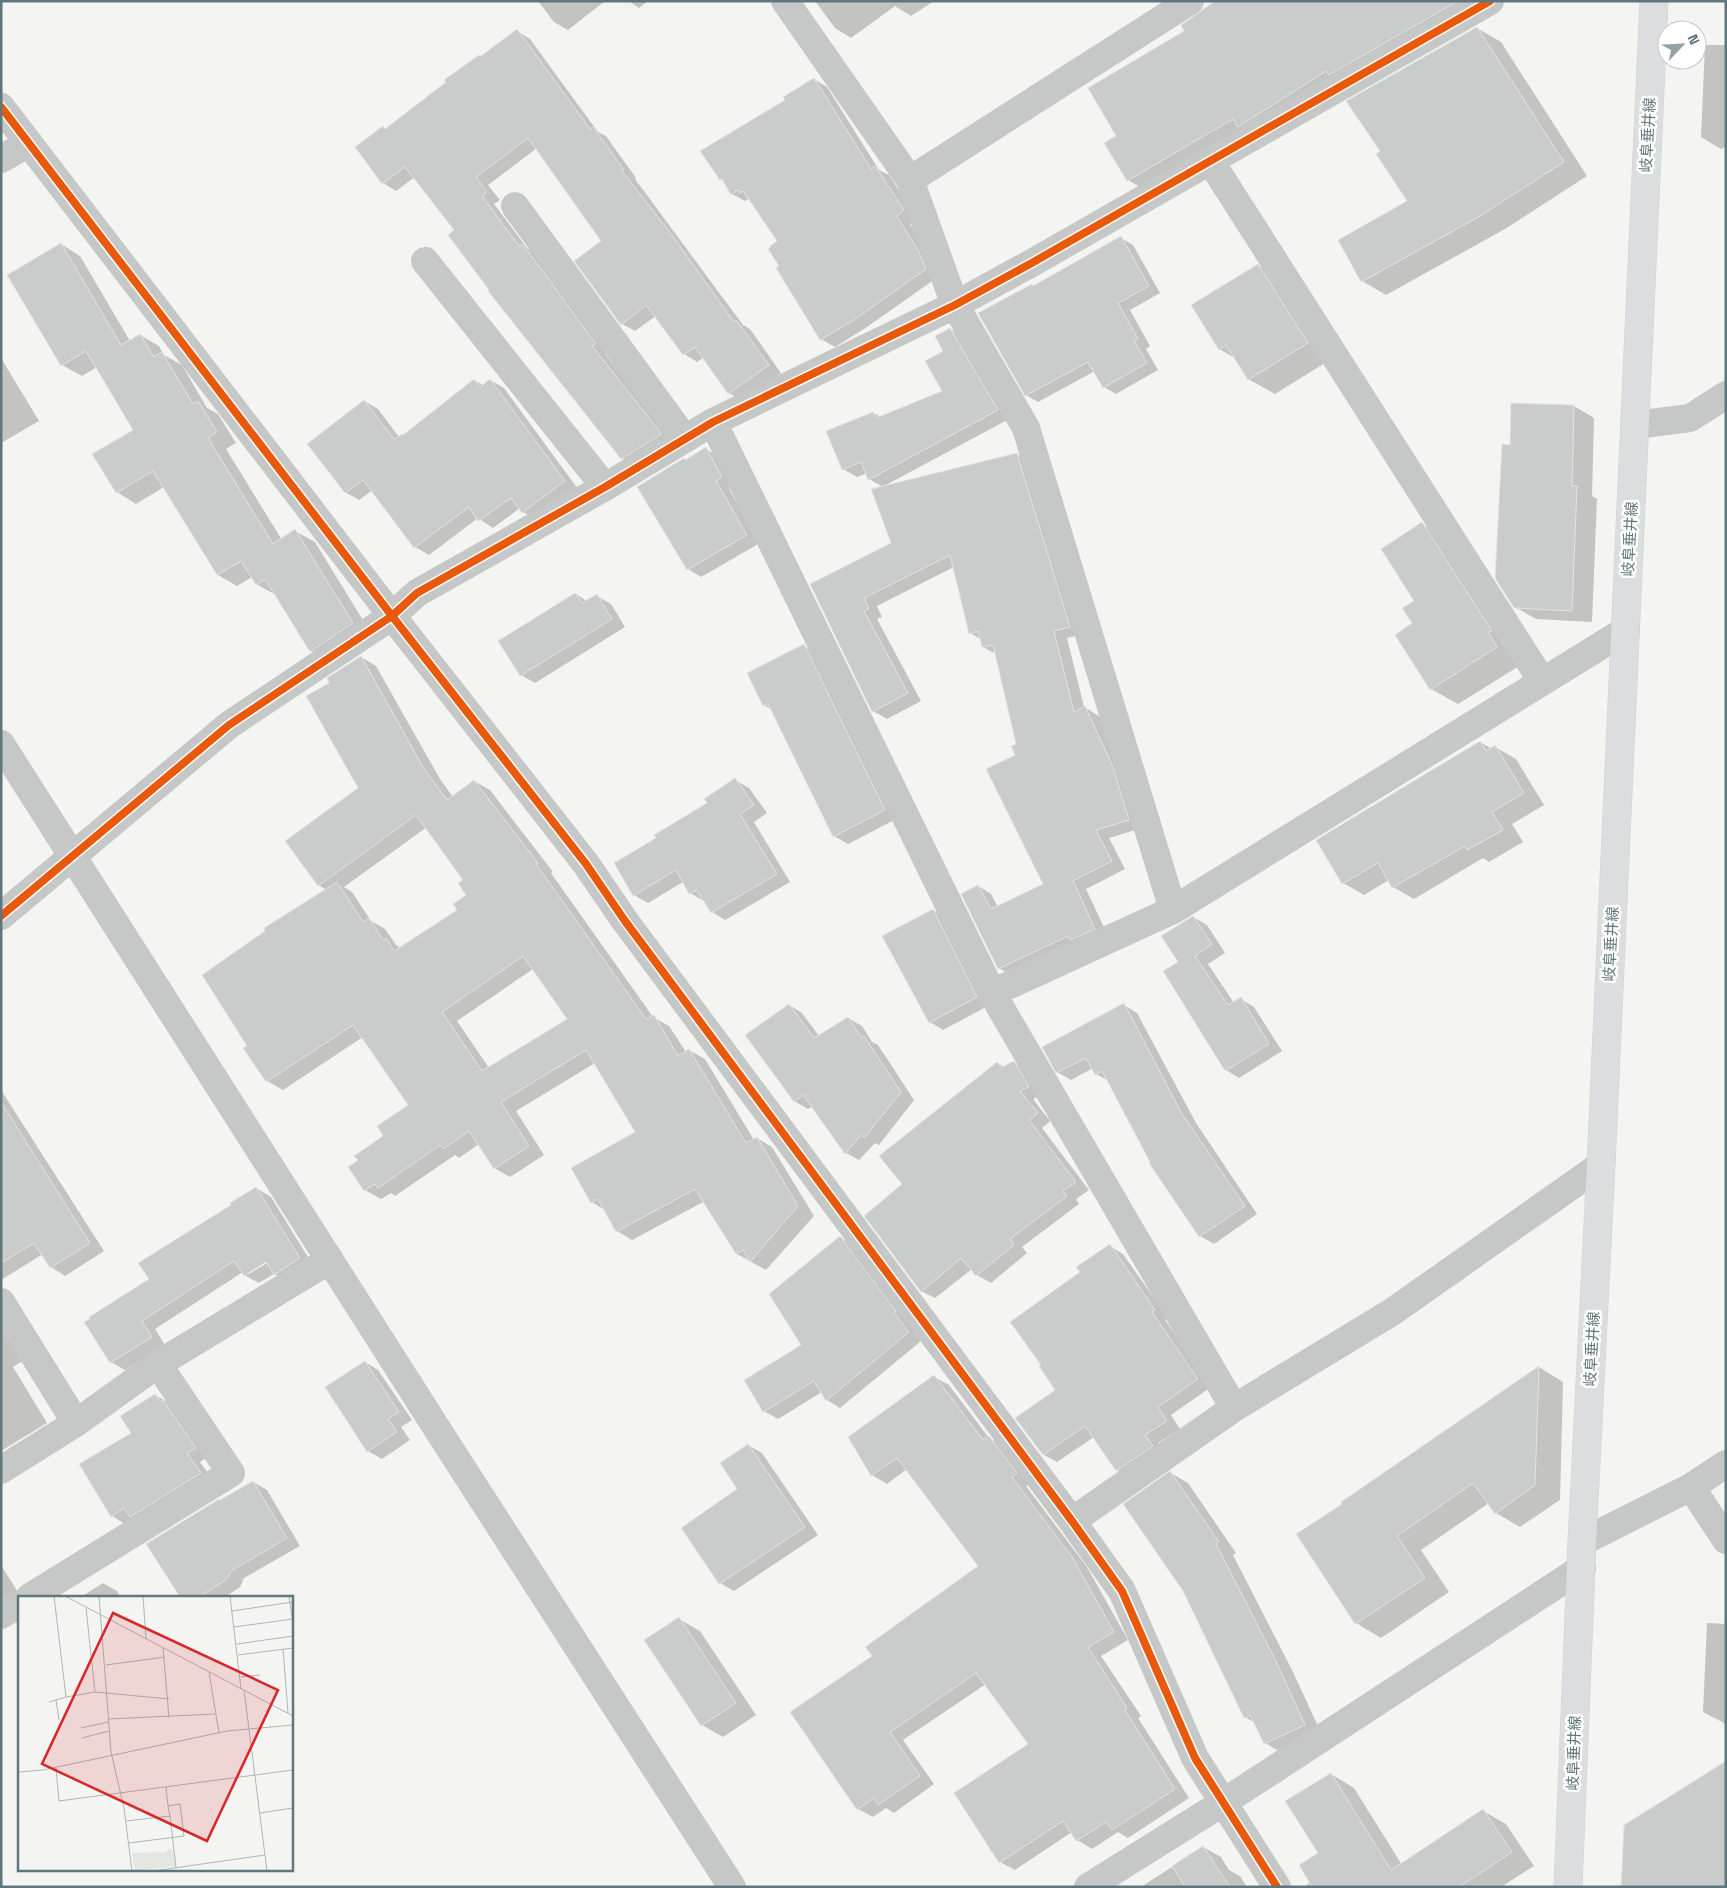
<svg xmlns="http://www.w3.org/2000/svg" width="1727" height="1888" font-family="'Space Grotesk','Noto Sans JP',sans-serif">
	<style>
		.shadow { fill: #0003; fill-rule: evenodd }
		.building { fill: #cacccc; stroke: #e3e3e2; fill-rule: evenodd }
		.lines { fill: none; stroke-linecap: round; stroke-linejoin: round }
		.major-casing { stroke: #d1d2d2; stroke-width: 29 }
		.minor { stroke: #c6c8c8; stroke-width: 28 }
		.major { stroke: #dcddde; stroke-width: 28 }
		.cycleway-casing { stroke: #fff; stroke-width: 11 }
		.cycleway { stroke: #e8590c; stroke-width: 8 }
		.labels { text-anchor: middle; stroke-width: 5; stroke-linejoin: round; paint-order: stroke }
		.street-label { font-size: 15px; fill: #60767d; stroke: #fff }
		.inset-road { fill: none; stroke: #acb7b8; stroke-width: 1 }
		.view { fill: #d62828; fill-opacity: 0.15; stroke: #d62828; stroke-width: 2.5 }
		.inset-edge { fill: none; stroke: #60767d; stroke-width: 2.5 }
	</style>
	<rect width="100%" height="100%" fill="#f4f4f2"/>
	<path class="shadow" d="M 538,1 L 605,1 L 568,30 L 554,22 Z
		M 629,1 L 648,1 L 639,8 Z
		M 815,1 L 934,1 L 911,16 L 895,6 L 851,38 L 835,28 Z
		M 1218,1 L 1470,1 L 1145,190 L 1128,180 L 1106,144 L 1118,137 L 1185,31 Z
		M 1477,28 L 1501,42 L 1587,176 L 1505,229 L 1386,295 L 1362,281 L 1409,201 Z
		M 517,31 L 530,39 L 598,132 L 606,136 L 636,178 L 635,179 L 743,325 L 750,329 L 781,373 L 743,401 L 729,393 L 704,357 L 697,362 L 684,354 L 656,316 L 635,331 L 622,324 L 603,242 L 537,148 L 488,185 L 500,200 L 494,204 L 527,248 L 536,253 L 609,352 L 605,354 L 675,442 L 635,466 L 622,458 L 456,230 L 415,177 L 396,191 L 383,183 L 383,128 L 387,130 Z
		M 1705,45 L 1726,45 L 1726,146 L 1721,149 L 1701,137 Z
		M 814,79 L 827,87 L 879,170 L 889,175 L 917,218 L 910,224 L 932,260 L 938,277 L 867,327 L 835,347 L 821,339 L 778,269 L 781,267 L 779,241 L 750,198 L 745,201 L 732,194 L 724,181 L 721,179 L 786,100 Z
		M 1121,238 L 1133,245 L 1160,293 L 1130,310 L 1150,346 L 1146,349 L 1158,370 L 1116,394 L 1104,387 L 1095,371 L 1038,402 L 1026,395 L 1034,287 Z
		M 61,244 L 80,256 L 130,341 L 140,335 L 159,346 L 164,355 L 182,365 L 207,408 L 218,414 L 236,443 L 226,449 L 282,540 L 295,531 L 315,542 L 372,635 L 330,662 L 311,651 L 276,595 L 256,584 L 252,577 L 237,586 L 218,575 L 164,487 L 136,504 L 117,492 L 134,430 L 97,367 L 82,376 L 62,365 Z
		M 1258,265 L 1284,281 L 1333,358 L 1275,394 L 1248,379 L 1235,358 L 1219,349 Z
		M 950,329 L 964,337 L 1011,418 L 884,486 L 1017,454 L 1031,462 L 1083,634 L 1067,638 L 1084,707 L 1099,716 L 1126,776 L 1142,828 L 1109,838 L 1125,869 L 1086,889 L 1108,936 L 1013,976 L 999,968 L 978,886 L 991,894 L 998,907 L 1044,885 L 1017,755 L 1018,745 L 996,654 L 983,647 L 982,640 L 970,633 L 954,567 L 877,606 L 882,617 L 877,619 L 921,701 L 887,719 L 873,711 L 811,585 L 893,543 L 883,487 L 869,479 L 867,473 L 857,477 L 843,469 L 873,413 L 881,417 L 944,392 L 944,351 Z
		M 1,358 L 39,421 L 1,443 Z
		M 474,380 L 484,386 L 490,380 L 504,388 L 578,489 L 536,519 L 523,512 L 520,508 L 493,528 L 478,518 L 429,555 L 415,547 L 373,490 L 359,500 L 345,492 L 364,401 L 378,409 L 399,437 L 404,436 Z
		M 1574,406 L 1594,418 L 1592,496 L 1597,499 L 1592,622 L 1536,619 L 1515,607 L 1511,446 Z
		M 706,449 L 720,457 L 735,485 L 729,489 L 760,543 L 701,577 L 688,569 L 686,460 Z
		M 1422,524 L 1449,539 L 1524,663 L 1458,704 L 1431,689 L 1413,624 Z
		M 576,594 L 588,602 L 597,596 L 611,604 L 625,627 L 535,683 L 521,675 Z
		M 804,646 L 818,654 L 898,818 L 848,844 L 834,836 L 772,710 L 764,705 Z
		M 361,657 L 376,666 L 440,779 L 453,797 L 474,781 L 490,790 L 553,872 L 551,873 L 653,1017 L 669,1026 L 686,1052 L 689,1050 L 705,1059 L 754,1140 L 757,1138 L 772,1147 L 814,1216 L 766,1270 L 737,1254 L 705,1201 L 632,1240 L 617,1231 L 606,1211 L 592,1202 L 637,1132 L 595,1063 L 516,1111 L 544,1155 L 510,1177 L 494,1168 L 479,1144 L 459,1158 L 455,1155 L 395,1196 L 391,1193 L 381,1199 L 365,1190 L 385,1136 L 410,1105 L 363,1037 L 283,1090 L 267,1081 L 249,1046 L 326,890 L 319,885 L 360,788 L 331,683 ZM 427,827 L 464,880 L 468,895 L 458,910 L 401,948 L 396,945 L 385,929 L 371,921 L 352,892 L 344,887 ZM 533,969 L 569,1019 L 489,1068 L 457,1021 Z
		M 1480,742 L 1492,749 L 1495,747 L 1516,759 L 1544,805 L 1512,824 L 1523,842 L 1489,862 L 1483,858 L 1414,899 L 1393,887 L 1389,880 L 1364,895 L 1343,883 L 1317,841 Z
		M 735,780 L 749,788 L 767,813 L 754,822 L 790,882 L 725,920 L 712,912 L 704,901 L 690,893 L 683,882 L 648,903 L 634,895 L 658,838 L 709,803 Z
		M 933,910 L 947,918 L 990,1005 L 943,1030 L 930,1022 Z
		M 1193,917 L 1207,925 L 1225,953 L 1208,964 L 1234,1003 L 1241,999 L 1254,1007 L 1282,1051 L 1239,1078 L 1226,1070 L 1180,963 Z
		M 789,1005 L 802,1013 L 819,1036 L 848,1018 L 862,1026 L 872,1042 L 878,1045 L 914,1100 L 879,1145 L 875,1143 L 859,1160 L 846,1153 L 813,1106 L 808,1109 L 794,1101 Z
		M 1124,1005 L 1137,1013 L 1196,1123 L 1257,1214 L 1214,1244 L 1200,1236 L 1109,1081 L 1096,1074 L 1093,1068 L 1071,1080 L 1057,1072 Z
		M 997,1063 L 1005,1067 L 1014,1063 L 1027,1071 L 1041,1095 L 1033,1099 L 1050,1121 L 1042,1128 L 1089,1190 L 1076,1199 L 1079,1204 L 1022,1247 L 1027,1253 L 991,1283 L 977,1275 L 972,1269 L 935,1298 L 921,1291 L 904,1184 Z
		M 1,1090 L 104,1251 L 65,1276 L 51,1267 L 43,1254 L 1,1280 Z
		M 256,1188 L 271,1197 L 314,1267 L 289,1282 L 274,1274 L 259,1283 L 244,1275 L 243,1272 L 155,1329 L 165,1345 L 125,1370 L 111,1362 L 150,1280 L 232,1206 ZM 270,1258 L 272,1260 L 249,1274 L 249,1271 Z
		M 840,1237 L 853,1245 L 921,1341 L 840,1408 L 827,1400 L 822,1392 L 778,1419 L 764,1411 L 803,1346 Z
		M 1110,1246 L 1123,1254 L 1168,1318 L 1165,1320 L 1211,1387 L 1171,1415 L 1180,1429 L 1158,1443 L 1166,1454 L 1131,1478 L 1117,1470 L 1094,1437 L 1057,1462 L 1044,1455 L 1057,1390 L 1042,1365 L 1082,1273 Z
		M 1,1318 L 26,1359 L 13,1367 L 47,1423 L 1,1451 Z
		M 365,1362 L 378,1370 L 412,1420 L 401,1427 L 410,1440 L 382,1459 L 368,1451 Z
		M 1539,1367 L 1563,1382 L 1560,1500 L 1520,1527 L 1496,1513 L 1489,1503 L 1421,1550 L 1449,1592 L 1381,1638 L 1356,1623 L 1298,1534 L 1344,1505 L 1343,1503 Z
		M 934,1377 L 949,1385 L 989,1438 L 1004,1446 L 1031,1482 L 1026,1486 L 1087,1567 L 1128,1640 L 1101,1656 L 1141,1716 L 1138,1718 L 1189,1798 L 1128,1838 L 1118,1832 L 1092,1849 L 1077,1840 L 1072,1832 L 1015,1870 L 1000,1862 L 1030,1744 L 986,1684 L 903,1740 L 934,1784 L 894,1813 L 886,1808 L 873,1817 L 858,1809 L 873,1656 L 980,1566 L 907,1469 L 887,1484 L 872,1475 Z
		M 155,1395 L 169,1403 L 209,1456 L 200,1462 L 214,1481 L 125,1524 L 112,1516 L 133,1434 Z
		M 748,1445 L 762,1453 L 818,1535 L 734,1591 L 720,1583 Z
		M 1171,1473 L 1188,1483 L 1236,1553 L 1233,1555 L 1293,1672 L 1322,1735 L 1282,1753 L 1265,1743 L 1255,1723 L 1245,1717 Z
		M 253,1482 L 267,1490 L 300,1546 L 244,1578 L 240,1587 L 225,1597 L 181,1597 L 221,1501 Z
		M 1,1565 L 21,1597 L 1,1611 Z
		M 103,1583 L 117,1591 L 120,1597 L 81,1597 Z
		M 679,1619 L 700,1631 L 756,1715 L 723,1737 L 702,1725 Z
		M 1707,1623 L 1726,1624 L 1726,1724 L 1703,1712 Z
		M 1331,1774 L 1354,1788 L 1402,1865 L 1483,1811 L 1506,1824 L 1534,1866 L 1501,1887 L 1309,1887 L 1307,1884 L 1311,1882 L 1319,1854 Z
		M 1203,1847 L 1221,1857 L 1229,1870 L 1240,1876 L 1247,1887 L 1141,1887 Z"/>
	<path class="building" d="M 1215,1 L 1458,1 L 1329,75 L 1326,71 L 1238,127 L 1233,119 L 1127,181 L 1104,143 L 1116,136 L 1088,88 L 1184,31 L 1181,25 Z
		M 1477,27 L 1564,162 L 1480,216 L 1361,282 L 1338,240 L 1407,201 L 1376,154 L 1380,151 L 1346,101 Z
		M 517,29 L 590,129 L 593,127 L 624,170 L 622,171 L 671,234 L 734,322 L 736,320 L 769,365 L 728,394 L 695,347 L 683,355 L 646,305 L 621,325 L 574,261 L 601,241 L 528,138 L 476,177 L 487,192 L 482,196 L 519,246 L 522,244 L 542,270 L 596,344 L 592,346 L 662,434 L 621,459 L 488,291 L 489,290 L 448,235 L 454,230 L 405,167 L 382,184 L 355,147 L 383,126 L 385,129 L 446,82 L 444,80 L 479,55 L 481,56 Z
		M 814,78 L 871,169 L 875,166 L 904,210 L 897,216 L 919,252 L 926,269 L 854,320 L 820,340 L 776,268 L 779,266 L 768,249 L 770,248 L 770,246 L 777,241 L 743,191 L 740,193 L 738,190 L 731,195 L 722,179 L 720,180 L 700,151 L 785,100 L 783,97 Z
		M 1121,236 L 1149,286 L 1118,303 L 1138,339 L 1134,341 L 1147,363 L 1103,388 L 1088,362 L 1025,396 L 978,313 L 1032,284 L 1033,286 Z
		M 61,243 L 121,345 L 140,334 L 154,357 L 162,352 L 193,404 L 198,401 L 217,432 L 208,438 L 273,544 L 295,529 L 353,623 L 310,652 L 265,579 L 256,585 L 241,561 L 217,575 L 153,471 L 116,493 L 92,454 L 133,430 L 86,351 L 61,366 L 7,275 Z
		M 1258,264 L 1308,343 L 1248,380 L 1226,345 L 1219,350 L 1191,305 Z
		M 950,328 L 998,410 L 868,480 L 861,462 L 842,470 L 826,431 L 873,412 L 876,418 L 942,391 L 925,361 L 943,351 L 935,336 Z
		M 474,379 L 480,387 L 490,379 L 565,481 L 522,513 L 511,498 L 478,521 L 469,507 L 414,548 L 363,480 L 345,493 L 307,444 L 364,400 L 394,439 L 402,434 L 403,435 Z
		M 1511,403 L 1574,405 L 1572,486 L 1577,486 L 1572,611 L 1514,608 L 1495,578 L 1502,444 L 1510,445 Z
		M 706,447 L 722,477 L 716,481 L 747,535 L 687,570 L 637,487 L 684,458 L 685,460 Z
		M 1017,453 L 1070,627 L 1054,631 L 1074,712 L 1085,706 L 1113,767 L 1129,820 L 1096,830 L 1112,861 L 1073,881 L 1095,929 L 1070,940 L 1068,936 L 998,969 L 961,894 L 978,885 L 991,909 L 1043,884 L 986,769 L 1015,755 L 1011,746 L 1016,744 L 993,645 L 982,647 L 978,631 L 969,634 L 950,555 L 864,598 L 869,609 L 864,611 L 908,693 L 872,712 L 810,584 L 891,543 L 871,489 Z
		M 1422,522 L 1492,631 L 1488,632 L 1497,647 L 1430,690 L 1395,635 L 1412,623 L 1402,608 L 1414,601 L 1381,549 Z
		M 575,593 L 582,603 L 597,594 L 612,619 L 520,676 L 498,641 Z
		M 804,644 L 885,810 L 833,837 L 768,704 L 763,706 L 747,673 Z
		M 361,656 L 424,769 L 447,800 L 474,780 L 538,863 L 536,864 L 646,1019 L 654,1015 L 678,1056 L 689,1049 L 746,1143 L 757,1137 L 798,1206 L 750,1262 L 743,1250 L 736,1254 L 695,1189 L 616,1232 L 598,1199 L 591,1203 L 571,1168 L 635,1132 L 586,1050 L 501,1102 L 529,1146 L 494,1169 L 469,1131 L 443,1149 L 440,1145 L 378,1188 L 375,1184 L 364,1191 L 348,1167 L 358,1160 L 354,1156 L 383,1136 L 377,1126 L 408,1105 L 353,1025 L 266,1082 L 243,1048 L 247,1046 L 202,975 L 265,931 L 264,928 L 337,882 L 363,922 L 369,918 L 383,940 L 386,938 L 394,951 L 457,910 L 453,904 L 466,895 L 458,883 L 463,880 L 416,815 L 318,886 L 285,841 L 358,788 L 306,696 L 329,683 L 327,678 ZM 523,956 L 567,1019 L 482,1071 L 442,1012 Z
		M 1480,741 L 1486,751 L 1495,745 L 1524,793 L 1492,812 L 1503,830 L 1467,850 L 1465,846 L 1392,888 L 1378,863 L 1342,884 L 1316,840 Z
		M 735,778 L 754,805 L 740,814 L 777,874 L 711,913 L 697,890 L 689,894 L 676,870 L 633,896 L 614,863 L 656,838 L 654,835 L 707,803 L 704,799 Z
		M 933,909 L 977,997 L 929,1023 L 882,936 Z
		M 1193,916 L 1212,944 L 1195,956 L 1228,1005 L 1241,997 L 1269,1044 L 1225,1071 L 1163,971 L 1178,962 L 1161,936 Z
		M 1124,1003 L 1182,1114 L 1245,1206 L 1199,1237 L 1149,1163 L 1150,1162 L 1102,1071 L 1095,1075 L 1086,1058 L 1056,1073 L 1042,1047 Z
		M 789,1004 L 814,1038 L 848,1017 L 861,1037 L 864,1036 L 901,1092 L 864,1138 L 861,1135 L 845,1154 L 803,1095 L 794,1102 L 745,1035 Z
		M 1014,1061 L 1029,1087 L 1020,1091 L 1038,1113 L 1029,1120 L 1076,1182 L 1063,1191 L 1067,1196 L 1010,1239 L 1014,1245 L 976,1276 L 961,1258 L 921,1292 L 864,1216 L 902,1184 L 879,1156 L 997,1062 L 1002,1067 Z
		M 1,1102 L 90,1243 L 50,1268 L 34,1243 L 1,1263 Z
		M 256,1187 L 300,1258 L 274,1275 L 266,1262 L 244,1276 L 234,1261 L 142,1321 L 152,1337 L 110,1363 L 84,1322 L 90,1319 L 89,1317 L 149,1279 L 138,1263 L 231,1205 L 230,1203 Z
		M 840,1236 L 896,1311 L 894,1313 L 909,1332 L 826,1401 L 814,1381 L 763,1412 L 744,1380 L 801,1345 L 769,1294 Z
		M 1110,1244 L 1155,1310 L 1152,1312 L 1198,1379 L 1158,1407 L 1167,1421 L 1145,1435 L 1153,1446 L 1116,1471 L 1085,1426 L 1043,1455 L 1015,1418 L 1055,1390 L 1039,1366 L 1041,1365 L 1010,1322 L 1080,1272 L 1076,1267 Z
		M 365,1361 L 399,1412 L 388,1419 L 397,1432 L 367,1452 L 325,1387 Z
		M 1539,1366 L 1535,1485 L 1495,1514 L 1473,1483 L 1397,1536 L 1425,1578 L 1355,1624 L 1296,1534 L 1342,1504 L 1341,1502 Z
		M 934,1375 L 983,1440 L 989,1436 L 1017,1473 L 1012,1477 L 1072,1557 L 1114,1632 L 1088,1647 L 1127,1708 L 1125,1710 L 1175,1789 L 1112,1830 L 1106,1822 L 1076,1841 L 1063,1821 L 999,1863 L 954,1793 L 1028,1744 L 976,1673 L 890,1732 L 920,1776 L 878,1805 L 874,1798 L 857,1810 L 790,1712 L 872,1656 L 865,1647 L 978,1566 L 897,1458 L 871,1476 L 848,1437 Z
		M 155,1394 L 161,1402 L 163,1400 L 196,1448 L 187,1453 L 201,1473 L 130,1517 L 124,1508 L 111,1517 L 79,1464 L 131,1433 L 120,1416 Z
		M 748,1444 L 805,1527 L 719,1584 L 681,1528 L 737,1489 L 720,1463 Z
		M 1170,1471 L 1219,1542 L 1216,1544 L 1276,1661 L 1305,1725 L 1264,1744 L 1250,1715 L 1244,1718 L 1183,1591 L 1123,1504 Z
		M 253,1481 L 287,1538 L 231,1571 L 227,1579 L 199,1597 L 180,1597 L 146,1544 L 219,1499 L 220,1500 Z
		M 679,1617 L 736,1703 L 701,1726 L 644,1640 Z
		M 1726,1761 L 1726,1887 L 1621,1887 L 1624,1825 Z
		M 1331,1773 L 1391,1870 L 1483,1809 L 1512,1852 L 1459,1887 L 1312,1887 L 1299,1865 L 1318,1853 L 1285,1801 Z
		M 1203,1846 L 1230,1887 L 1185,1887 L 1172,1866 Z"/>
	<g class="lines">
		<g class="major-casing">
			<path id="major" d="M 1568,1887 L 1582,1542 L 1601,1165 L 1654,1"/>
		</g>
		<path class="minor" d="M 785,1 L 910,180
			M 1,107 L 392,616 L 586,864 L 625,921 L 1072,1521 L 1122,1591 L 1195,1758 L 1277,1887
			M 1,159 L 29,143
			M 1211,162 L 1542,681
			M 515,206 L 685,439
			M 425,261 L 605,487
			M 713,422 L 992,993 L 1234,1408
			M 1635,425 L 1690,418 L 1726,395
			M 1,744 L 443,1438 L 732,1887
			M 1173,910 L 1026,428 L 955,305 L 910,180 L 1190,1
			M 1,916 L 229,725 L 392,616 L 417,593 L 605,487 L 713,422 L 955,305 L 1030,264 L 1490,1
			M 992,993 L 1173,910 L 1626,630
			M 1,1302 L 76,1423 L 158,1364
			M 1,1470 L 76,1423
			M 1691,1487 L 1726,1540
			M 1072,1521 L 1234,1408 L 1392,1312 L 1601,1165
			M 1582,1542 L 1691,1487 L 1726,1464
			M 30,1597 L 231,1473 L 158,1364 L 330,1260
			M 1,1615 L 19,1604
			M 1088,1887 L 1224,1802 L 1582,1568"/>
		<use href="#major" class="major"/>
		<g class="cycleway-casing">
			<path id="cycleway" d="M 1,107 L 392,616 L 586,864 L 625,921 L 1072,1521 L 1122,1591 L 1195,1758 L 1277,1887
				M 1,916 L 229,725 L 392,616 L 417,593 L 605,487 L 713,422 L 955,305 L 1030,264 L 1490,1"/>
		</g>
		<use href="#cycleway" class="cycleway"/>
	</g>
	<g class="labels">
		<g class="street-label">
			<text transform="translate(1648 135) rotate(-87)" y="5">岐阜垂井線</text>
			<text transform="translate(1630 539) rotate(-87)" y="5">岐阜垂井線</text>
			<text transform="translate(1611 944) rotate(-87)" y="5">岐阜垂井線</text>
			<text transform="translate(1592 1349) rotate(-87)" y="5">岐阜垂井線</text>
			<text transform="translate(1574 1753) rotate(-88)" y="5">岐阜垂井線</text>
		</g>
	</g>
	<g transform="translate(18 1596)">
		<rect width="275" height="275" fill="#f4f4f2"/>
		<path d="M 150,253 L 154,253 L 159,270 L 117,275 L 114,257 L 148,256 Z" fill="#e4e6e0"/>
		<path class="inset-road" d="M 36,0 L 48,101 L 77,96M 47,0 L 275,120M 81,0 L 93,156 L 106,212 L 114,275M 125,0 L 128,43M 212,0 L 223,93M 271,0 L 275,27M 68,12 L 77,96 L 151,103M 214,15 L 275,6M 216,31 L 275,23M 219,48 L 275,40M 145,52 L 151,122M 265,53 L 270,117M 220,59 L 275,52M 88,69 L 147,61M 191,76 L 201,137M 223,81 L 242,79M 226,94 L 249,275M 38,104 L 41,124M 31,106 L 48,101M 90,123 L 197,118M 63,132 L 90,126M 64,142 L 91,135M 38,172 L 41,205 L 275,174M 0,176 L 25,174 L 209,135 L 275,129M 242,217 L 275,212M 152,220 L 158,272M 108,225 L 152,220 L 150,210M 111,247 L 166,240 L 162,208 L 150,210 L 148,191M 135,275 L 247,259"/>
		<path class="view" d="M 95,17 L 260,94 L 189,245 L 24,168 Z"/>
		<rect width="275" height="275" class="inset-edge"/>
	</g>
	<rect width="1727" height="1888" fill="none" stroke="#60767d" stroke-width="5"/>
	<g transform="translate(1682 45) rotate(65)"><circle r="24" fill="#ffffff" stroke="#bfc8cb"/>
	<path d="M0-4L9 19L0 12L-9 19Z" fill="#94a2a6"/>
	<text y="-8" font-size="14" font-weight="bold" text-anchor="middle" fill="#60767d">N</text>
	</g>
</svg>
